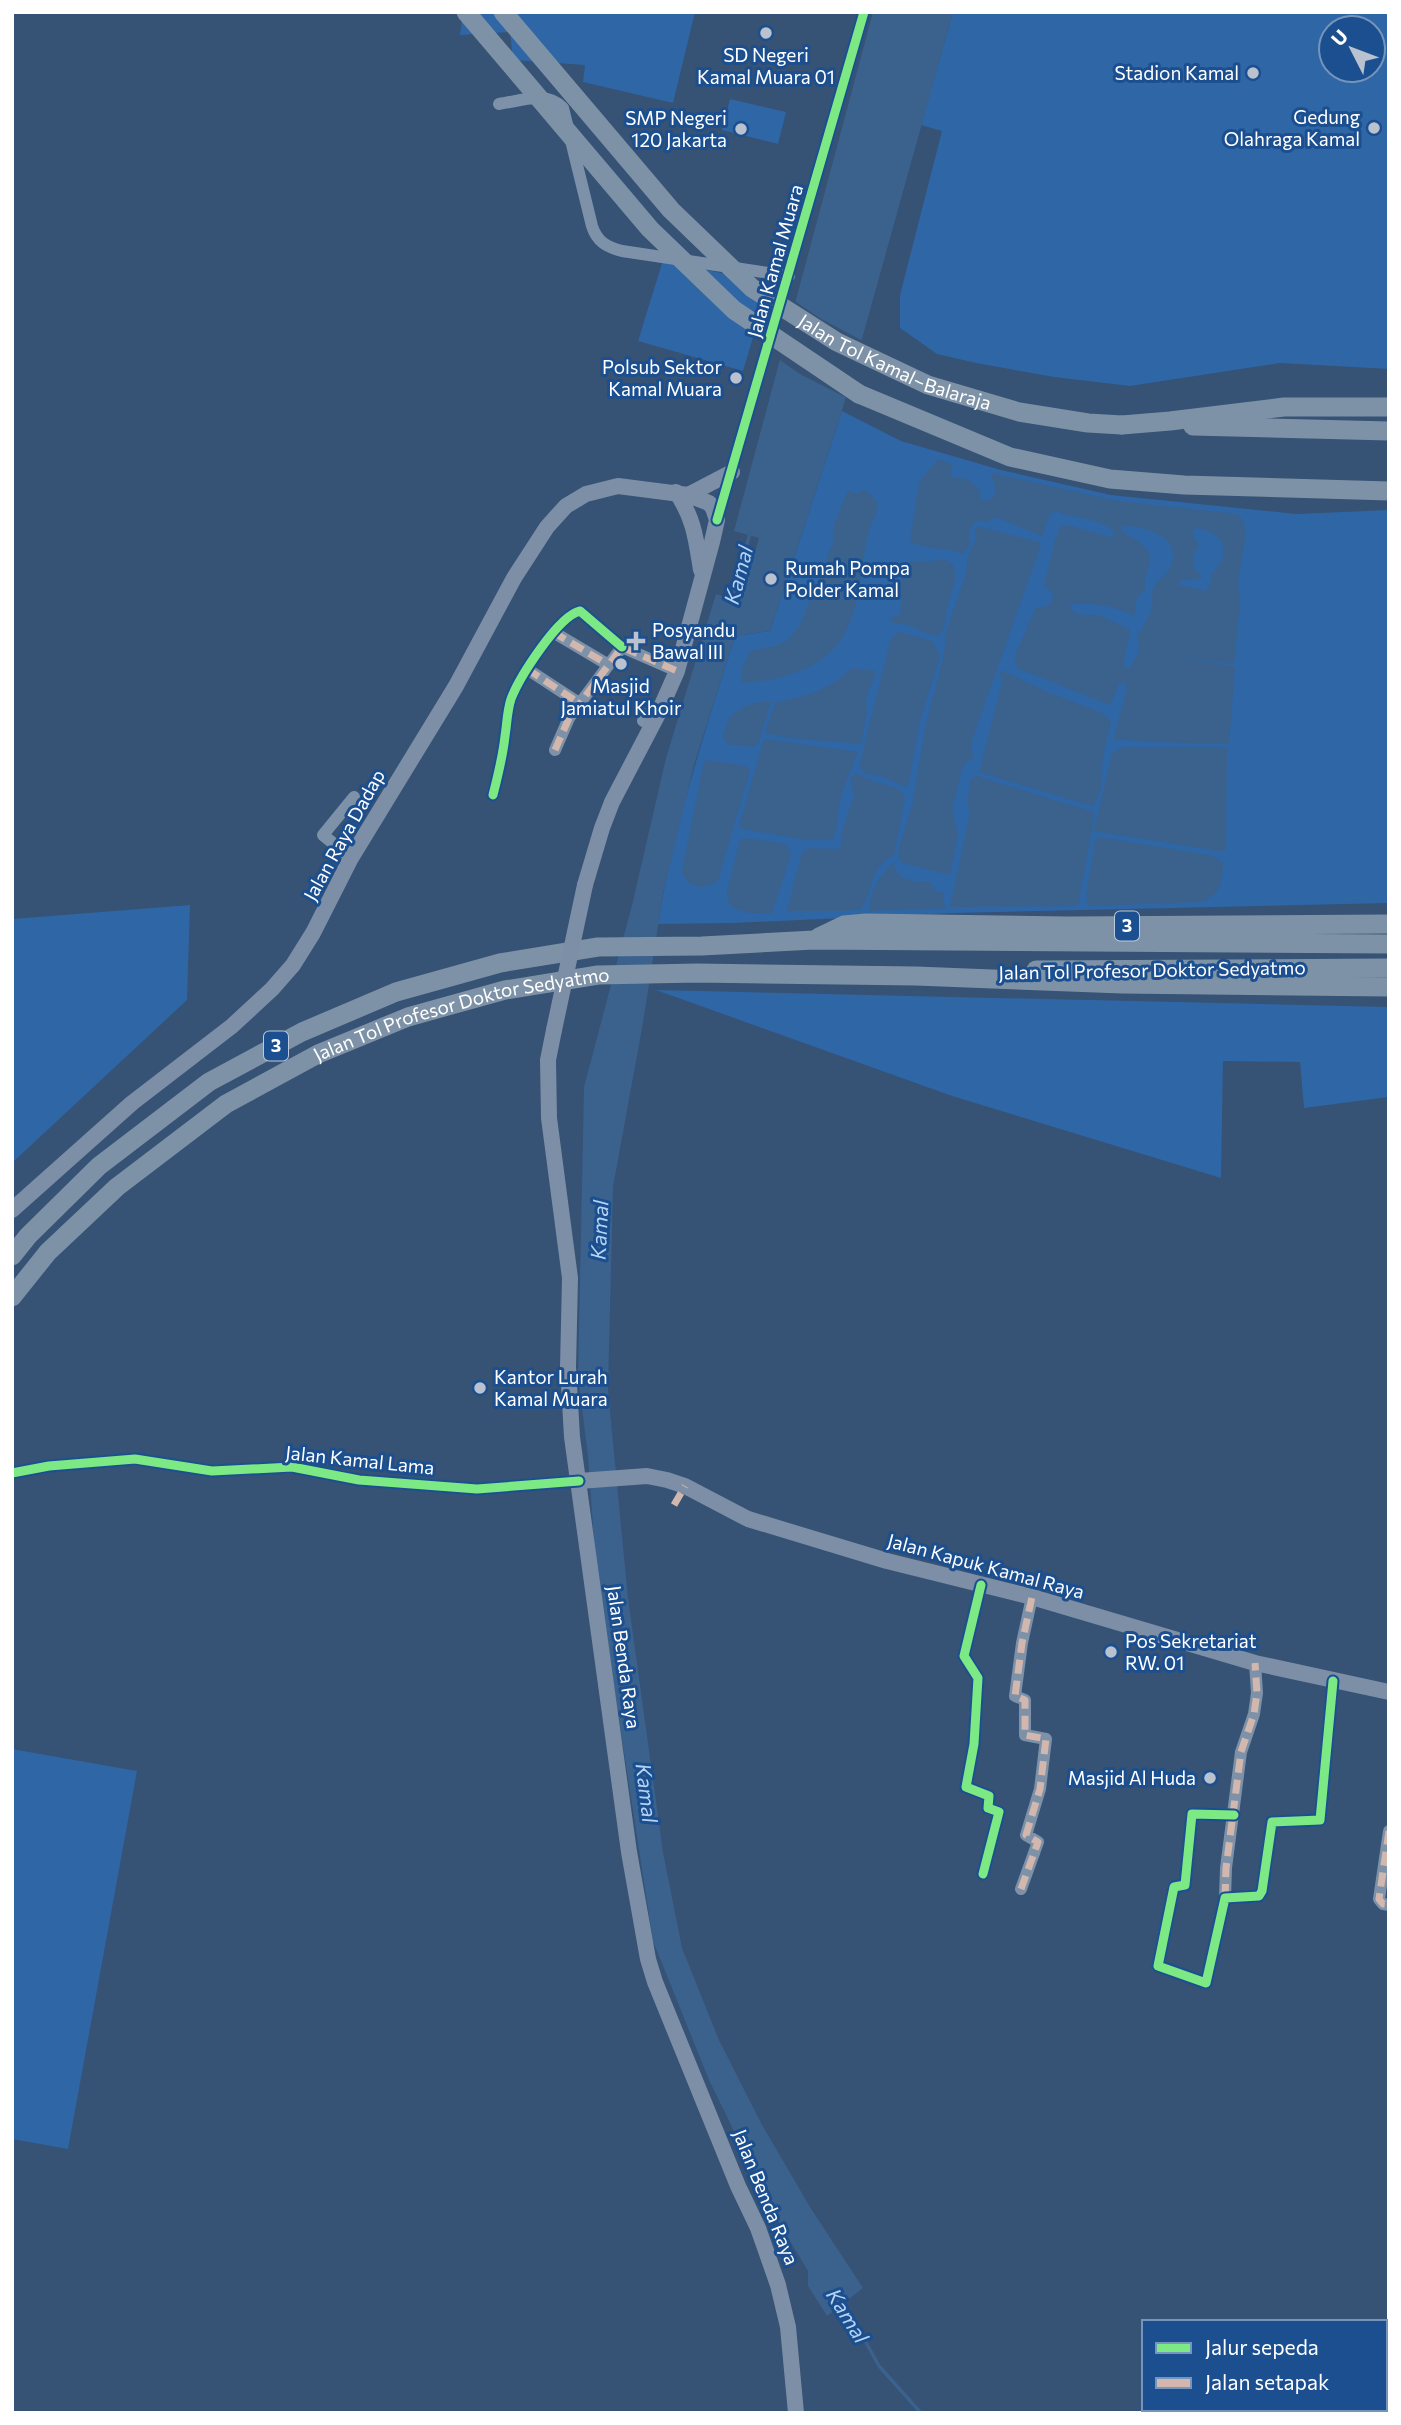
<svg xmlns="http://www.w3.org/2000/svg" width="1401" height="2425" font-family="Commissioner,sans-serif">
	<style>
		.green { fill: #2f66a5; fill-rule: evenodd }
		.water { fill: #3b618d; fill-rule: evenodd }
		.pier { fill: #365274 }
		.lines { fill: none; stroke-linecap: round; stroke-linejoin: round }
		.stream { stroke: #3b618d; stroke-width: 3.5 }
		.minor { stroke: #7d92a8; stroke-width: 12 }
		.major { stroke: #7d8ea7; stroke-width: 16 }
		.highway { stroke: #7e92a7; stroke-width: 19 }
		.major-bridge { stroke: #7d8ea7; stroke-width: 16 }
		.highway-bridge { stroke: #7e92a7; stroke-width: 19 }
		.quiet { stroke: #d1b7ad; stroke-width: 7; stroke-dasharray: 14 7; stroke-linecap: butt }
		.cycleway-casing { stroke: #1b4f8f; stroke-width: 13 }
		.cycleway { stroke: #7ce984; stroke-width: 9 }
		.poi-dot { fill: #b9c2ce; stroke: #1b4f8f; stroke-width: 2.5 }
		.labels { text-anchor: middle; stroke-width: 6; stroke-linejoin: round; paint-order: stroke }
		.shield { fill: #1b4f8f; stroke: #bbcadd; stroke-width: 2 }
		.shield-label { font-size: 18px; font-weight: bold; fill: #fff }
		.poi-label { font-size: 19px; fill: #fff; stroke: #1b4f8f; text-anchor: end }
		.street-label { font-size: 19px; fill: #fff; stroke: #1b4f8f }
		.water-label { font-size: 21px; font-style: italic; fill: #b5d3f5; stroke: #1b4f8f }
	</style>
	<rect width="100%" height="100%" fill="#365274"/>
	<path class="green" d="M 463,12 L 695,12 L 673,103 L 583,82 L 585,65 L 513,60 L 510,32 L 460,35 Z
		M 953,12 L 1389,12 L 1389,369 L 1280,363 L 1130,386 L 1054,377 L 976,363 L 937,354 L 900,328 L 900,295 L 942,131 L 921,125 ZM 1331,28 L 1373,28 L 1373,70 L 1331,70 Z
		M 730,99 L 786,112 L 778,144 L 722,130 Z
		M 663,260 L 769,284 L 743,371 L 638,341 Z
		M 842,411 L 901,441 L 1001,470 L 1111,495 L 1297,514 L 1389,510 L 1389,903 L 956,913 L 733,923 L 658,924 C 674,825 705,731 735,636 L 770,631 Z
		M 190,905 L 187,1000 L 12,1163 L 12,919 Z
		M 656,990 L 1389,1007 L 1389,1097 L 1304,1108 L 1300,1062 L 1223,1061 L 1221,1178 L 952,1096 Z
		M 12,1749 L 137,1771 L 68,2149 L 12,2139 Z"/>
	<path class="water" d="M 873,12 L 953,12 L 842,411 L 770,631 L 735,636 L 694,765 L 663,894 L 643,1023 L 613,1187 L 608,1390 L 628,1598 L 663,1852 L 682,1948 L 719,2040 L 761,2123 L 810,2207 L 863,2288 L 827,2316 L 808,2286 L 808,2271 L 778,2221 L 709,2080 L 653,1941 L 596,1569 L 588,1456 L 578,1377 L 584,1087 L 633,901 L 666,758 L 716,594 L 740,601 L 759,538 L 734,531 Z
		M 938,459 L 953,465 L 950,473 L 953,477 C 965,478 972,480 980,491 L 980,497 L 985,501 L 993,498 L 996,490 L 991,473 L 1117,501 L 1237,514 L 1243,520 L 1246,531 L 1238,584 L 1240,603 L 1234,664 L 1181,656 L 1235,667 L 1229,744 L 1148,742 L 1114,739 C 1117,721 1124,705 1127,687 L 1124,683 L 1119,683 L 1110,705 L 1017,668 L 1015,656 L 1036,607 L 1045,607 L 1052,602 L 1053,593 L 1044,586 L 1055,540 L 1061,526 L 1067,525 L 1111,537 L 1115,533 C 1104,519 1077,518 1060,513 L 1058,510 L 1050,514 L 1042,536 L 996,517 L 986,522 L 975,521 L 969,531 L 969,538 L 971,541 L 964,554 C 945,546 931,551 910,542 L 919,482 ZM 1122,526 C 1146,526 1184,537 1170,568 C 1166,576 1156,581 1153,590 C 1151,595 1153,601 1152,607 C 1149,617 1142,628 1137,637 C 1142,648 1136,659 1129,669 L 1123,664 L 1130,630 L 1101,616 L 1076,614 L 1071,609 L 1070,604 C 1091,602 1116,606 1134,616 L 1137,598 L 1145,589 C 1144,578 1147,572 1150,562 C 1153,546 1131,538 1121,530 ZM 1193,528 C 1223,530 1235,552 1211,574 L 1211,582 L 1206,591 L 1178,585 L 1179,581 L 1202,578 L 1193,566 L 1194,553 L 1199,546 L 1193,535 Z
		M 863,490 C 869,492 875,498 877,504 C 879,513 871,522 869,530 C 859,569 863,614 835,647 C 814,672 773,681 742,683 C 738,672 746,660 751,651 L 775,646 L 788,640 L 800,625 L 833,543 L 833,527 L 848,491 L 858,494 Z
		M 980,527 L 1039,542 L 1041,545 L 971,743 L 973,759 L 966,762 L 962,769 L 952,809 L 958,836 L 950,875 L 903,863 L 899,859 L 898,851 L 913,802 L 925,728 L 944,654 L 947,629 L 965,577 L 969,554 L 975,541 L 975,528 Z
		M 945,559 L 953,565 L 956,576 L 947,608 L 944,628 L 938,636 C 922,634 910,622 894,623 L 890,618 L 900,615 C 904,593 893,579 911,561 L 927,562 Z
		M 900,632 L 932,641 L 940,655 L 919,725 L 909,782 L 906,787 L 881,776 L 863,773 L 860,763 L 890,642 L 895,634 Z
		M 852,668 L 876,671 L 866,700 L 867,713 L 861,744 C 830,741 799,740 768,734 L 765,731 L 776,702 C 807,697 828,690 852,668 Z
		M 1001,670 L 1047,692 L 1100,712 L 1111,722 C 1109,734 1105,745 1103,756 C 1101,772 1105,794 1092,806 L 979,772 L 1003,679 L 1000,676 Z
		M 759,702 L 771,702 L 758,744 L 753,747 L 728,744 L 723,736 L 730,716 L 746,706 Z
		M 764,739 L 858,752 C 851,770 842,788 839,807 C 836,818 839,830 832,840 L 808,840 L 743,829 L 739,826 Z
		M 1121,747 L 1227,747 L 1226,850 L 1219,851 L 1094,831 L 1112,754 Z
		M 706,760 L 746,766 L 750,771 L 718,880 C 704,891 687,889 682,871 L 703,766 Z
		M 856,773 C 863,777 872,781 879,783 C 891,788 899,785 905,798 L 894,855 C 868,868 875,888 861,909 L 841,911 L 787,911 L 802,852 L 809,848 L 837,849 L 841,846 L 842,831 L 854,795 L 850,779 Z
		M 976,776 L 1093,812 L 1094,819 L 1078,906 L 950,907 L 970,813 C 966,801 969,792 971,779 Z
		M 1099,837 L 1213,856 L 1223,863 C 1222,885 1222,890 1203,902 L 1089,906 L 1086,896 L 1095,841 Z
		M 744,838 L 786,844 L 791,855 L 772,913 C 759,914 735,914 728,902 L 727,892 L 740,840 Z
		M 894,863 C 894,880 915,883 930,882 L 936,892 L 944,893 L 943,904 L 947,908 L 869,911 C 869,895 880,873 894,863 Z"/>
	<path class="pier" d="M 793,300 L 821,319 L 865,342 L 849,399 L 800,374 L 777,358 Z"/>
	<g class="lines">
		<path class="stream" d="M 731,603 L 750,533
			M 840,2303 L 858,2328 L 879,2366 L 921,2413"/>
		<path class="minor" d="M 499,104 C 520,101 547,90 563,108 L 592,226 C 597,242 607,247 622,251 L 789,276
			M 717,520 L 864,12
			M 553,632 L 607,664
			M 527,669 L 579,703
			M 643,721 L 648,713 L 658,714
			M 555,750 L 569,718 L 622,647 L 677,671
			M 493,795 C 498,775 503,756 505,736 C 507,724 507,711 511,699 C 519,678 558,616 580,611 L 622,647
			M 351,858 L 323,835 L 354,797
			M 12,1473 L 49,1466 L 135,1459 L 212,1471 L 292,1467 L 359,1480 L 477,1489 L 579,1481
			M 981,1585 L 964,1656 L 978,1678 L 974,1744 L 966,1787 L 989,1796 L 988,1808 L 999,1812 L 983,1874
			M 1234,1815 L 1192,1814 L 1185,1885 L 1174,1887 L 1158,1966 L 1206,1983 L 1225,1898 L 1259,1896 L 1262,1891 L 1272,1822 L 1320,1820 L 1333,1681
			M 1389,1831 L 1379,1899 L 1383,1904 L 1389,1905
			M 1021,1889 L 1038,1842 L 1026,1835 L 1040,1789 L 1046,1739 L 1025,1735 L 1025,1700 L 1015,1696 L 1022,1643 L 1032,1597
			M 1225,1898 L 1226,1868 L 1241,1752 L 1254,1714 L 1257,1693 L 1255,1663"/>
		<path class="major" d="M 676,492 C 694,518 696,539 701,570
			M 688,495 L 732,472
			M 554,1030 L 548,1060 L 549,1118 L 570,1278 L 568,1367 L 572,1437 L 629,1852 L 648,1959 L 655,1982 L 738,2186 L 758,2228 L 778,2285 L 788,2327 L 796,2413
			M 12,1210 L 132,1103 L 232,1026 L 272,989 L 293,965 L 313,933 L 351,858 L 456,686 L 514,578 L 547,527 L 566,506 L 586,494 L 618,486 L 688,495 L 709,503 L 713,508 L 717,520 L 712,542 L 677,671 L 658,714 L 612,802 L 602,828 L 585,885
			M 579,1481 L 647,1476 L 667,1480 L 685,1486 L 748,1519 L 887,1561 L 1032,1597 L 1255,1663 L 1389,1692"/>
		<g class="highway">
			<path d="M 859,394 L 1010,457 L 1110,479 L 1184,485 L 1389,491"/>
			<path d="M 1122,425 L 1170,421 L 1284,407 L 1389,407"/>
			<path d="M 1193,426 L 1389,431"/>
			<path d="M 819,937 L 844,925 L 866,923 L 1068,926 L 1389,924"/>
			<path d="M 1036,970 L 1389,968"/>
			<path d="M 12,1256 L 28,1236 L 99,1166 L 209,1082 L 302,1032 L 396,992 L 500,963 L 598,947 L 702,946 L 814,940 L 1389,944"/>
			<path id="s1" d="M 12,1297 L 48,1252 L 117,1187 L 226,1104 L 318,1054 L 408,1017 L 505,990 L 598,975 L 697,973 L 916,976 L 1122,984 L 1389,987"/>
		</g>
		<path class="major-bridge" d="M 554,1030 L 585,885"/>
		<g class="highway-bridge">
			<path d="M 466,12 L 650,229 L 734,310 L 859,394"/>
			<path id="s2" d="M 503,12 L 671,210 L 752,288 L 837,342 L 928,385 L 1019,412 L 1088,423 L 1122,425"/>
		</g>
		<path class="quiet" d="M 553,632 L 607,664
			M 527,669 L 579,703
			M 555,750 L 569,718 L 622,647 L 677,671
			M 674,1505 L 685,1486
			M 1389,1831 L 1379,1899 L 1383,1904 L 1389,1905
			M 1021,1889 L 1038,1842 L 1026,1835 L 1040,1789 L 1046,1739 L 1025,1735 L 1025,1700 L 1015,1696 L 1022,1643 L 1032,1597
			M 1225,1898 L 1226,1868 L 1241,1752 L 1254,1714 L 1257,1693 L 1255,1663"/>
		<g class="cycleway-casing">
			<path id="cycleway" d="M 717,520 L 864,12
				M 493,795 C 498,775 503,756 505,736 C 507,724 507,711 511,699 C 519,678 558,616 580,611 L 622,647
				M 12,1473 L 49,1466 L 135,1459 L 212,1471 L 292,1467 L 359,1480 L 477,1489 L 579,1481
				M 981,1585 L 964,1656 L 978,1678 L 974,1744 L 966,1787 L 989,1796 L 988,1808 L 999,1812 L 983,1874
				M 1234,1815 L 1192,1814 L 1185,1885 L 1174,1887 L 1158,1966 L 1206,1983 L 1225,1898 L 1259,1896 L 1262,1891 L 1272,1822 L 1320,1820 L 1333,1681"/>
		</g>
		<use href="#cycleway" class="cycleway"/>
	</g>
	<g class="poi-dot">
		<circle cx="766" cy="33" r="7"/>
		<circle cx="1253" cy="73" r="7"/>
		<circle cx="1374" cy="128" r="7"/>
		<circle cx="741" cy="129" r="7"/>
		<circle cx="736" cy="378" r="7"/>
		<circle cx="771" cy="579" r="7"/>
		<path d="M632.5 630.5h7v7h7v7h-7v7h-7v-7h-7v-7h7z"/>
		<circle cx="621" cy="664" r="7"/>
		<circle cx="480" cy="1388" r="7"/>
		<circle cx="1111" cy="1652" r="7"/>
		<circle cx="1210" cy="1778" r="7"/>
	</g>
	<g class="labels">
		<g class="shield">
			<rect x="1115" y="911.5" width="24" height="29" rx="5"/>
			<rect x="264" y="1031.5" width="24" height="29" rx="5"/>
		</g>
		<g class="shield-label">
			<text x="1127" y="932">3</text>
			<text x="276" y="1052">3</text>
		</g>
		<g class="poi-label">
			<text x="766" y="62" text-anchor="middle">SD Negeri<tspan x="766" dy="22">Kamal Muara 01</tspan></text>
			<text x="1239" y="80">Stadion Kamal</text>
			<text x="1360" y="124">Gedung<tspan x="1360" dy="22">Olahraga Kamal</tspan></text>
			<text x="727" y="125">SMP Negeri<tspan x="727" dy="22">120 Jakarta</tspan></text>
			<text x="722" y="374">Polsub Sektor<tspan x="722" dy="22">Kamal Muara</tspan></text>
			<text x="785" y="575" text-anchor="start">Rumah Pompa<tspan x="785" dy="22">Polder Kamal</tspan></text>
			<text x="652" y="637" text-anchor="start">Posyandu<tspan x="652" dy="22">Bawal III</tspan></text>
			<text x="621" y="693" text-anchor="middle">Masjid<tspan x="621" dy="22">Jamiatul Khoir</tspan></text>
			<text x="494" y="1384" text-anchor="start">Kantor Lurah<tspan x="494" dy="22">Kamal Muara</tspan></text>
			<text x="1125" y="1648" text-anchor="start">Pos Sekretariat<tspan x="1125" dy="22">RW. 01</tspan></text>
			<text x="1196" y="1785">Masjid Al Huda</text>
		</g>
		<g class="street-label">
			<text transform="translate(775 261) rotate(-74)" y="7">Jalan Kamal Muara</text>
			<text dy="7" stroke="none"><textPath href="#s2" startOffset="534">Jalan Tol Kamal–Balaraja</textPath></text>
			<text transform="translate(344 835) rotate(-61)" y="7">Jalan Raya Dadap</text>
			<text transform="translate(1152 970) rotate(-1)" y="7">Jalan Tol Profesor Doktor Sedyatmo</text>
			<text dy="7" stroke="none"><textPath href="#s1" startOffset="544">Jalan Tol Profesor Doktor Sedyatmo</textPath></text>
			<text transform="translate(360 1460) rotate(6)" y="7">Jalan Kamal Lama</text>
			<text transform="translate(986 1566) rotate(15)" y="7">Jalan Kapuk Kamal Raya</text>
			<text transform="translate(624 1657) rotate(82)" y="7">Jalan Benda Raya</text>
			<text transform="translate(766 2197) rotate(68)" y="7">Jalan Benda Raya</text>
		</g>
		<g class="water-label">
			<text transform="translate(739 575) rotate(-75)" y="7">Kamal</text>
			<text transform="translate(600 1230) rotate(-87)" y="7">Kamal</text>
			<text transform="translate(646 1793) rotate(83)" y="7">Kamal</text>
			<text transform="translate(847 2316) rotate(58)" y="7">Kamal</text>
		</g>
	</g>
	<rect width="1401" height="2425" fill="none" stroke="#ffffff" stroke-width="28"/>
	<rect x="1142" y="2320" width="245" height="91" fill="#1b4f8f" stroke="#7695bc" stroke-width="2"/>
	<rect x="1156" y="2343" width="35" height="10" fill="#7ce984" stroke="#7695bc" stroke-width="2"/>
	<text x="1205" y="2355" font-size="21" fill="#ffffff">Jalur sepeda</text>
	<rect x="1156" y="2378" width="35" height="10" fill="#d1b7ad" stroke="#7695bc" stroke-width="2"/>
	<text x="1205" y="2390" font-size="21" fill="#ffffff">Jalan setapak</text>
	<g transform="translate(1352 49) rotate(312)"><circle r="33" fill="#1b4f8f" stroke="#7695bc" stroke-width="2"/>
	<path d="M0-5L12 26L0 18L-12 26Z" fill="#b9c2ce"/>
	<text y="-10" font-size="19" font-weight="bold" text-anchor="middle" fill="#ffffff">U</text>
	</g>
</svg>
